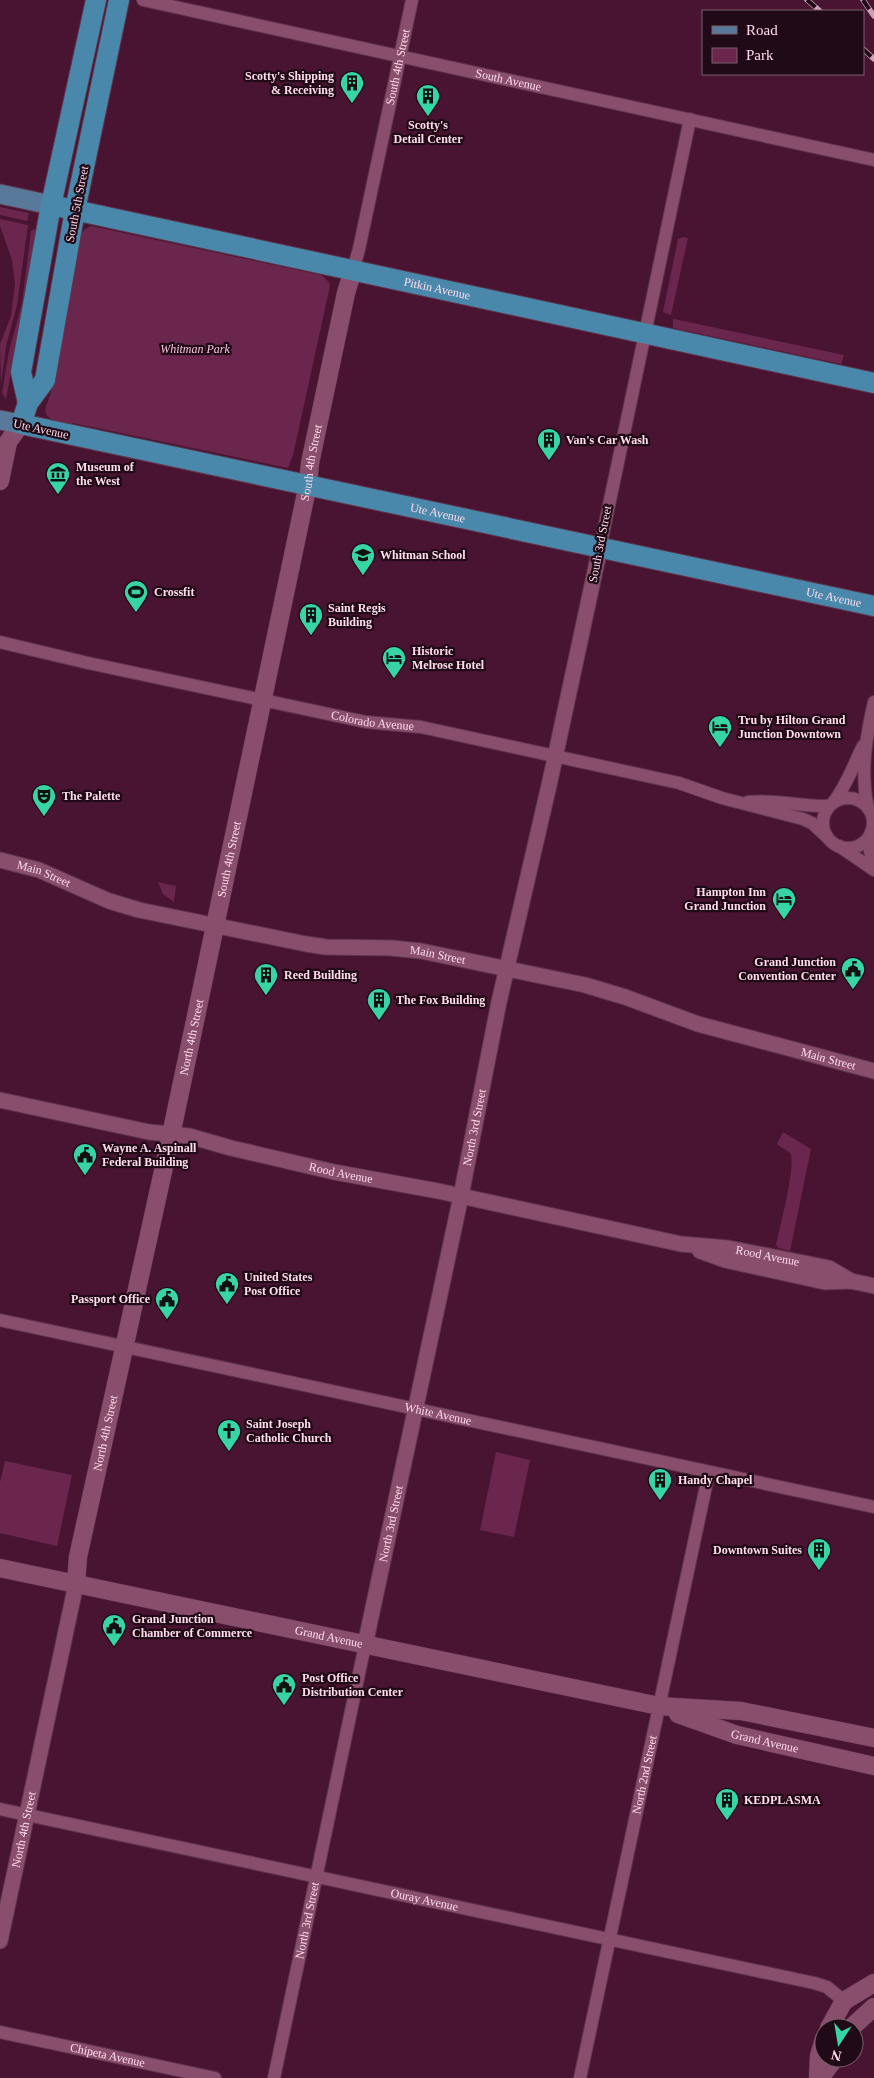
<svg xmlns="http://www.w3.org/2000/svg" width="874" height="2078" font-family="Georgia,serif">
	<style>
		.green { fill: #6a264d }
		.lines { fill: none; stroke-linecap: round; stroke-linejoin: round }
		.minor-casing { stroke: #5f354c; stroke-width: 14 }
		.tertiary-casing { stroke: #5f354c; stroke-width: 17 }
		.secondary-casing { stroke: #5f354c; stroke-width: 19 }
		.primary-casing { stroke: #5f354c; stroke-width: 21 }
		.trunk-casing { stroke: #5f354c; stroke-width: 22 }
		.minor { stroke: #894e6c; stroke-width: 12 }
		.tertiary { stroke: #894e6c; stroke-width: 15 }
		.secondary { stroke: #894e6c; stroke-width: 18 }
		.primary { stroke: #59799b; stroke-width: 19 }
		.trunk { stroke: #4988ab; stroke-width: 20 }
		.rail-casing { stroke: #caa2b6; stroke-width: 5.5 }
		.rail { stroke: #210a17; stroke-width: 4; stroke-dasharray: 11; stroke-linecap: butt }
		.labels { text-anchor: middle; stroke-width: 4.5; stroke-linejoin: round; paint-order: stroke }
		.street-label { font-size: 12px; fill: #ffdcec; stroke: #210a17 }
		.poi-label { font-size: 12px; font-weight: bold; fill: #ffdcec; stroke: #210a17; text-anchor: start }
		.park-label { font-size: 12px; font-style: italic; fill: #f4c4db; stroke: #210a17 }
	</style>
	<rect width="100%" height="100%" fill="#491432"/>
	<path class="green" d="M 0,207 L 29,213 L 27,221 L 0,215 Z
		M 0,219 L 28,225 L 17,305 L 6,346 L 1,384 L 0,344 L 11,316 L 15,284 L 12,260 L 0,226 Z
		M 91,226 L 321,275 L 329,282 L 330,286 L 293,455 L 288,468 L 73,423 L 66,427 C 38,413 44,415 52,389 L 81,234 L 85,229 Z
		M 34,229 L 37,230 L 6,399 L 2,393 L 9,351 L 22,303 L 31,231 Z
		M 683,237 L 688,238 L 671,315 L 663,312 L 678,239 Z
		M 673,319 L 674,319 L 844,355 L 841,364 L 673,328 Z
		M 158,882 L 176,886 L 174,902 L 163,894 Z
		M 783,1132 L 811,1149 L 790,1251 L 778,1248 L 776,1245 C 779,1230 797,1162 790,1153 C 787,1150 780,1147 777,1144 Z
		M 496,1452 L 530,1460 L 514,1537 L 480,1530 Z
		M 5,1461 L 72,1475 L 57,1546 L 0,1533 L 0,1482 Z"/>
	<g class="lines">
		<g class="minor-casing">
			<g id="minor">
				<path id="s1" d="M 143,0 L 874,160"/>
				<path id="s2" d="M 353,270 L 359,249 L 412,0"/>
				<path d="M 600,548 L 690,119"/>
				<path id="s3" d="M 0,642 L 88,663 L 366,722 L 421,727 L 679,783 L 722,798 L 803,819 L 812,823 L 827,837"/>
				<circle cx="848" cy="823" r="25"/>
				<path d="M 748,802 C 776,799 802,807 829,806"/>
				<path d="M 833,803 C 847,785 853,766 863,746"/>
				<path d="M 868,808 C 860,773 866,736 874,702"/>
				<path d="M 871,832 L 870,851 L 874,869"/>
				<path d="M 839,846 L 874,870"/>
				<path id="s4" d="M 0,1320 L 874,1507"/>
				<path id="s5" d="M 0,1809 L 814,1983 L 827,1987 L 844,2001"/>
				<path id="s6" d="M 0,2032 L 215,2078"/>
				<path id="s7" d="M 274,2078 L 365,1645"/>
				<path id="s8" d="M 580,2078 L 709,1472"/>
			</g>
		</g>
		<g class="tertiary-casing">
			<g id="tertiary">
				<path id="s9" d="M 0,860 L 39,870 L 109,901 L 139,910 L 306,944 L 326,947 L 391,948 L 421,951 L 585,985 L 625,997 L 698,1024 L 874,1071"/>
				<path id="s10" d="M 0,1100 L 149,1132 L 189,1136 L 231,1148 L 334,1172 L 438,1191 L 681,1244 L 728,1248 L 829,1268 L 851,1281"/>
				<path d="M 700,1251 L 725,1260 L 825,1282 L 851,1281 L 874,1286"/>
				<path id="s11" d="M 365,1645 L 461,1196 L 499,1002 L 550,781 L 600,548"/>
				<path id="s12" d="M 0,1941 L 76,1584"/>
			</g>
		</g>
		<g class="secondary-casing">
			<g id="secondary">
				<path d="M 0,481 L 8,442 L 21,424"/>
				<path id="s13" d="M 0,1568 L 659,1706 L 741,1711 L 874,1738"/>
				<path id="s14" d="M 76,1584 L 78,1557 L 171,1135 L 308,484 L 310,463 L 346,293 L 353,270"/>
				<path id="s15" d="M 678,1714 L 737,1735 L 874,1766"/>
				<path d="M 829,2028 L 844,2001 L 874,1983"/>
				<path d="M 851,2028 L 874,2007"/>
				<path d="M 818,2078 L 819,2056 L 824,2039"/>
				<path d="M 820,2078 L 835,2058"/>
			</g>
		</g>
		<g class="primary-casing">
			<path id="primary" d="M 0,194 L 51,205
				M 0,420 L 21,424"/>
		</g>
		<g class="trunk-casing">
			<g id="trunk">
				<path id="s16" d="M 119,0 L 75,210 L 45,380 L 28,403 L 21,424 L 874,606"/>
				<path id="s17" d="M 51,205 L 874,383"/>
				<path d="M 28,403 L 21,372 L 51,205 L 96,0"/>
			</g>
		</g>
		<use href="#minor" class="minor"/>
		<use href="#tertiary" class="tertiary"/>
		<use href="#secondary" class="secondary"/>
		<use href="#primary" class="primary"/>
		<use href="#trunk" class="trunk"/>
		<g class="rail-casing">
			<path id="rail" d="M 807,0 L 820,11
				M 863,0 L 874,16
				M 863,49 L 874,59"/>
		</g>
		<use href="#rail" class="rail"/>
	</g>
	<defs>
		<g id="building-pin" transform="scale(1.25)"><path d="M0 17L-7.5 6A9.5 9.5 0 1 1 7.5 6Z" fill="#37d4a6" stroke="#210a17"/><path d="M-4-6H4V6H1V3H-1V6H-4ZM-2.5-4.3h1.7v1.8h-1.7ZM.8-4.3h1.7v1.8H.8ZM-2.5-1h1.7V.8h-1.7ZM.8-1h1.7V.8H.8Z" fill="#111"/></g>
		<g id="museum-pin" transform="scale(1.25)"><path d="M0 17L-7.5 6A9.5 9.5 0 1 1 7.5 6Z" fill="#37d4a6" stroke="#210a17"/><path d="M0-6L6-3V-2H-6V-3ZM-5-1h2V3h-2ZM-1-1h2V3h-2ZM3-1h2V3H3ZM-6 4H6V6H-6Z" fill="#111"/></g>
		<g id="school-pin" transform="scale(1.25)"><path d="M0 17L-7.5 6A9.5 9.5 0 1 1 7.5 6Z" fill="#37d4a6" stroke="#210a17"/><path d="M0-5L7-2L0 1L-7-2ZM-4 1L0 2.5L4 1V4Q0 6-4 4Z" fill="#111"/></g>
		<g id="stadium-pin" transform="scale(1.25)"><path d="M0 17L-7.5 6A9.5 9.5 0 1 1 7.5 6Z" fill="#37d4a6" stroke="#210a17"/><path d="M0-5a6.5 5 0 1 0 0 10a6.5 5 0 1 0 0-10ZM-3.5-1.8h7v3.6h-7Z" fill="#111"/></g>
		<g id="hotel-pin" transform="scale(1.25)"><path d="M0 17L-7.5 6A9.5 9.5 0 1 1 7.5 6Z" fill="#37d4a6" stroke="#210a17"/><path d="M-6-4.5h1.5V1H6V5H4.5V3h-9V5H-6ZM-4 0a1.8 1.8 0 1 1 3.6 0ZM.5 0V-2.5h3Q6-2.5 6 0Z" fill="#111"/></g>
		<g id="theatre-pin" transform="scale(1.25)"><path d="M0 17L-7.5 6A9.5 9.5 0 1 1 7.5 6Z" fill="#37d4a6" stroke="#210a17"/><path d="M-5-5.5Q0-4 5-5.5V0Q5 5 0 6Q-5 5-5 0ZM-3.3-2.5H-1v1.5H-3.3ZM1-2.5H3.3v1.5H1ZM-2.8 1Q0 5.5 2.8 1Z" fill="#111"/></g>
		<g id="civic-pin" transform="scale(1.25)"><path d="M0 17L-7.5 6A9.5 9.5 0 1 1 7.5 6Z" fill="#37d4a6" stroke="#210a17"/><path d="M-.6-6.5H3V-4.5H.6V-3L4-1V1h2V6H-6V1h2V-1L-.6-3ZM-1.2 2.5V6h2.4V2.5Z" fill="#111"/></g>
		<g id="church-pin" transform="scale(1.25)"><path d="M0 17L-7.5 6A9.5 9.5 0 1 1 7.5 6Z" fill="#37d4a6" stroke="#210a17"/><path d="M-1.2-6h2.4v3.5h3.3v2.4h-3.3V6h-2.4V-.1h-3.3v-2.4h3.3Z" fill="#111"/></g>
	</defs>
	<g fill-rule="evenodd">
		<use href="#building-pin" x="352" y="83"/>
		<use href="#building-pin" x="428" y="96"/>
		<use href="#building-pin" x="549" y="440"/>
		<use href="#museum-pin" x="58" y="474"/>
		<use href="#school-pin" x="363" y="555"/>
		<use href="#stadium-pin" x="136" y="592"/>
		<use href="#building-pin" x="311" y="615"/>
		<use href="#hotel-pin" x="394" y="658"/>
		<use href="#hotel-pin" x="720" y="727"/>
		<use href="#theatre-pin" x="44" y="796"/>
		<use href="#hotel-pin" x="784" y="899"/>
		<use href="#civic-pin" x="853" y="969"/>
		<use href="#building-pin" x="266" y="975"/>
		<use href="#building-pin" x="379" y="1000"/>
		<use href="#civic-pin" x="85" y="1155"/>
		<use href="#civic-pin" x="227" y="1284"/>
		<use href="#civic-pin" x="167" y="1299"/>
		<use href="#church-pin" x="229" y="1431"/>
		<use href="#building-pin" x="660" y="1480"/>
		<use href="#building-pin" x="819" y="1550"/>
		<use href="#civic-pin" x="114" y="1626"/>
		<use href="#civic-pin" x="284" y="1685"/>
		<use href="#building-pin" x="727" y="1800"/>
	</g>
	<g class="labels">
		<g class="street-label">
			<text dy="4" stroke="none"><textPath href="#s2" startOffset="208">South 4th Street</textPath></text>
			<text dy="4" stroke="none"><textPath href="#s1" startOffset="374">South Avenue</textPath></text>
			<text transform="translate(77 204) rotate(-79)" y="4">South 5th Street</text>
			<text dy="4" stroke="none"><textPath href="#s17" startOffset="395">Pitkin Avenue</textPath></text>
			<text transform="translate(41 429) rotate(12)" y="4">Ute Avenue</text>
			<text dy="4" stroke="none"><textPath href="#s14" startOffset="1146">South 4th Street</textPath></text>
			<text dy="4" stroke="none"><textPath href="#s16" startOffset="864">Ute Avenue</textPath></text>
			<text transform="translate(600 544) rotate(-79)" y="4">South 3rd Street</text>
			<text dy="4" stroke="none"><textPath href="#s16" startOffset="1269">Ute Avenue</textPath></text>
			<text dy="4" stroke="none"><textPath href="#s3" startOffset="381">Colorado Avenue</textPath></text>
			<text dy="4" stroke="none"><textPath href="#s14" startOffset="741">South 4th Street</textPath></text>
			<text dy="4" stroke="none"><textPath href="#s9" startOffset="46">Main Street</textPath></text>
			<text dy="4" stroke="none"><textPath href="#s9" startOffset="451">Main Street</textPath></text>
			<text dy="4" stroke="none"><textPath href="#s14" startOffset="559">North 4th Street</textPath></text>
			<text dy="4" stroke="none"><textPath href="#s9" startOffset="856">Main Street</textPath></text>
			<text dy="4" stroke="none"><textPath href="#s11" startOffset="529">North 3rd Street</textPath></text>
			<text dy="4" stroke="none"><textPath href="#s10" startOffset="349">Rood Avenue</textPath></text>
			<text dy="4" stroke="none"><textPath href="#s10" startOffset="784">Rood Avenue</textPath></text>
			<text dy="4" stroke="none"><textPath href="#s4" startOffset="448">White Avenue</textPath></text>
			<text dy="4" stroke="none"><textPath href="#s14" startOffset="154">North 4th Street</textPath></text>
			<text dy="4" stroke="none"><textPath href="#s11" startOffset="124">North 3rd Street</textPath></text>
			<text dy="4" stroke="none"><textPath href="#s13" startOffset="336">Grand Avenue</textPath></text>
			<text dy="4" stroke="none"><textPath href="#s15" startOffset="91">Grand Avenue</textPath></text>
			<text dy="4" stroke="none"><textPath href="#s8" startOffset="310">North 2nd Street</textPath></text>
			<text dy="4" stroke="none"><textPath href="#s12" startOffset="114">North 4th Street</textPath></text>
			<text dy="4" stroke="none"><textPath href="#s5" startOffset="434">Ouray Avenue</textPath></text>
			<text dy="4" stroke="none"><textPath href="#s7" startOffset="161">North 3rd Street</textPath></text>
			<text dy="4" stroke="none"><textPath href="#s6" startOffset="110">Chipeta Avenue</textPath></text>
		</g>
		<g class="poi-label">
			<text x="334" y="80" text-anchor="end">Scotty's Shipping<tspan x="334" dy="14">&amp; Receiving</tspan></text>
			<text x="428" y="129" text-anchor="middle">Scotty's<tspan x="428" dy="14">Detail Center</tspan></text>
			<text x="566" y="444">Van's Car Wash</text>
			<text x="76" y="471">Museum of<tspan x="76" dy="14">the West</tspan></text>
			<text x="380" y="559">Whitman School</text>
			<text x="154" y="596">Crossfit</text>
			<text x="328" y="612">Saint Regis<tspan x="328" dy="14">Building</tspan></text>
			<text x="412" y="655">Historic<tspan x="412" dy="14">Melrose Hotel</tspan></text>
			<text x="738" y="724">Tru by Hilton Grand<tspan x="738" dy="14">Junction Downtown</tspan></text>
			<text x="62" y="800">The Palette</text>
			<text x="766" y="896" text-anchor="end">Hampton Inn<tspan x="766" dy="14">Grand Junction</tspan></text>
			<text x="836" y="966" text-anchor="end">Grand Junction<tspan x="836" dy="14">Convention Center</tspan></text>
			<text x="284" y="979">Reed Building</text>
			<text x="396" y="1004">The Fox Building</text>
			<text x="102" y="1152">Wayne A. Aspinall<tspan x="102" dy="14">Federal Building</tspan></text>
			<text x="244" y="1281">United States<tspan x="244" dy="14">Post Office</tspan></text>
			<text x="150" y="1303" text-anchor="end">Passport Office</text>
			<text x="246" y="1428">Saint Joseph<tspan x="246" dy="14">Catholic Church</tspan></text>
			<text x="678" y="1484">Handy Chapel</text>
			<text x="802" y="1554" text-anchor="end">Downtown Suites</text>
			<text x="132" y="1623">Grand Junction<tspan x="132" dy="14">Chamber of Commerce</tspan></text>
			<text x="302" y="1682">Post Office<tspan x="302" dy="14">Distribution Center</tspan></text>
			<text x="744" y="1804">KEDPLASMA</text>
		</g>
		<g class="park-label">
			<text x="195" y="353">Whitman Park</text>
		</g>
	</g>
	<rect x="702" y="10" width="162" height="65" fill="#210a17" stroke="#7a5e6c"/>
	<rect x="712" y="26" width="25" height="8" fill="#59799b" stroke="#7a5e6c"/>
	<text x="746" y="35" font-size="15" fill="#ffdcec">Road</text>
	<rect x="712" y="48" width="25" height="15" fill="#6a264d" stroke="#7a5e6c"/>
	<text x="746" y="60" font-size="15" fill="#ffdcec">Park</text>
	<g transform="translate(839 2043) rotate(192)"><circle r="24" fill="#210a17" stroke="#7a5e6c"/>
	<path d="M0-4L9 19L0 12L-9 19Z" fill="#37d4a6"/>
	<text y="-8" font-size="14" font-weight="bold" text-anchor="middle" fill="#ffdcec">N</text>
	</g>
</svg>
